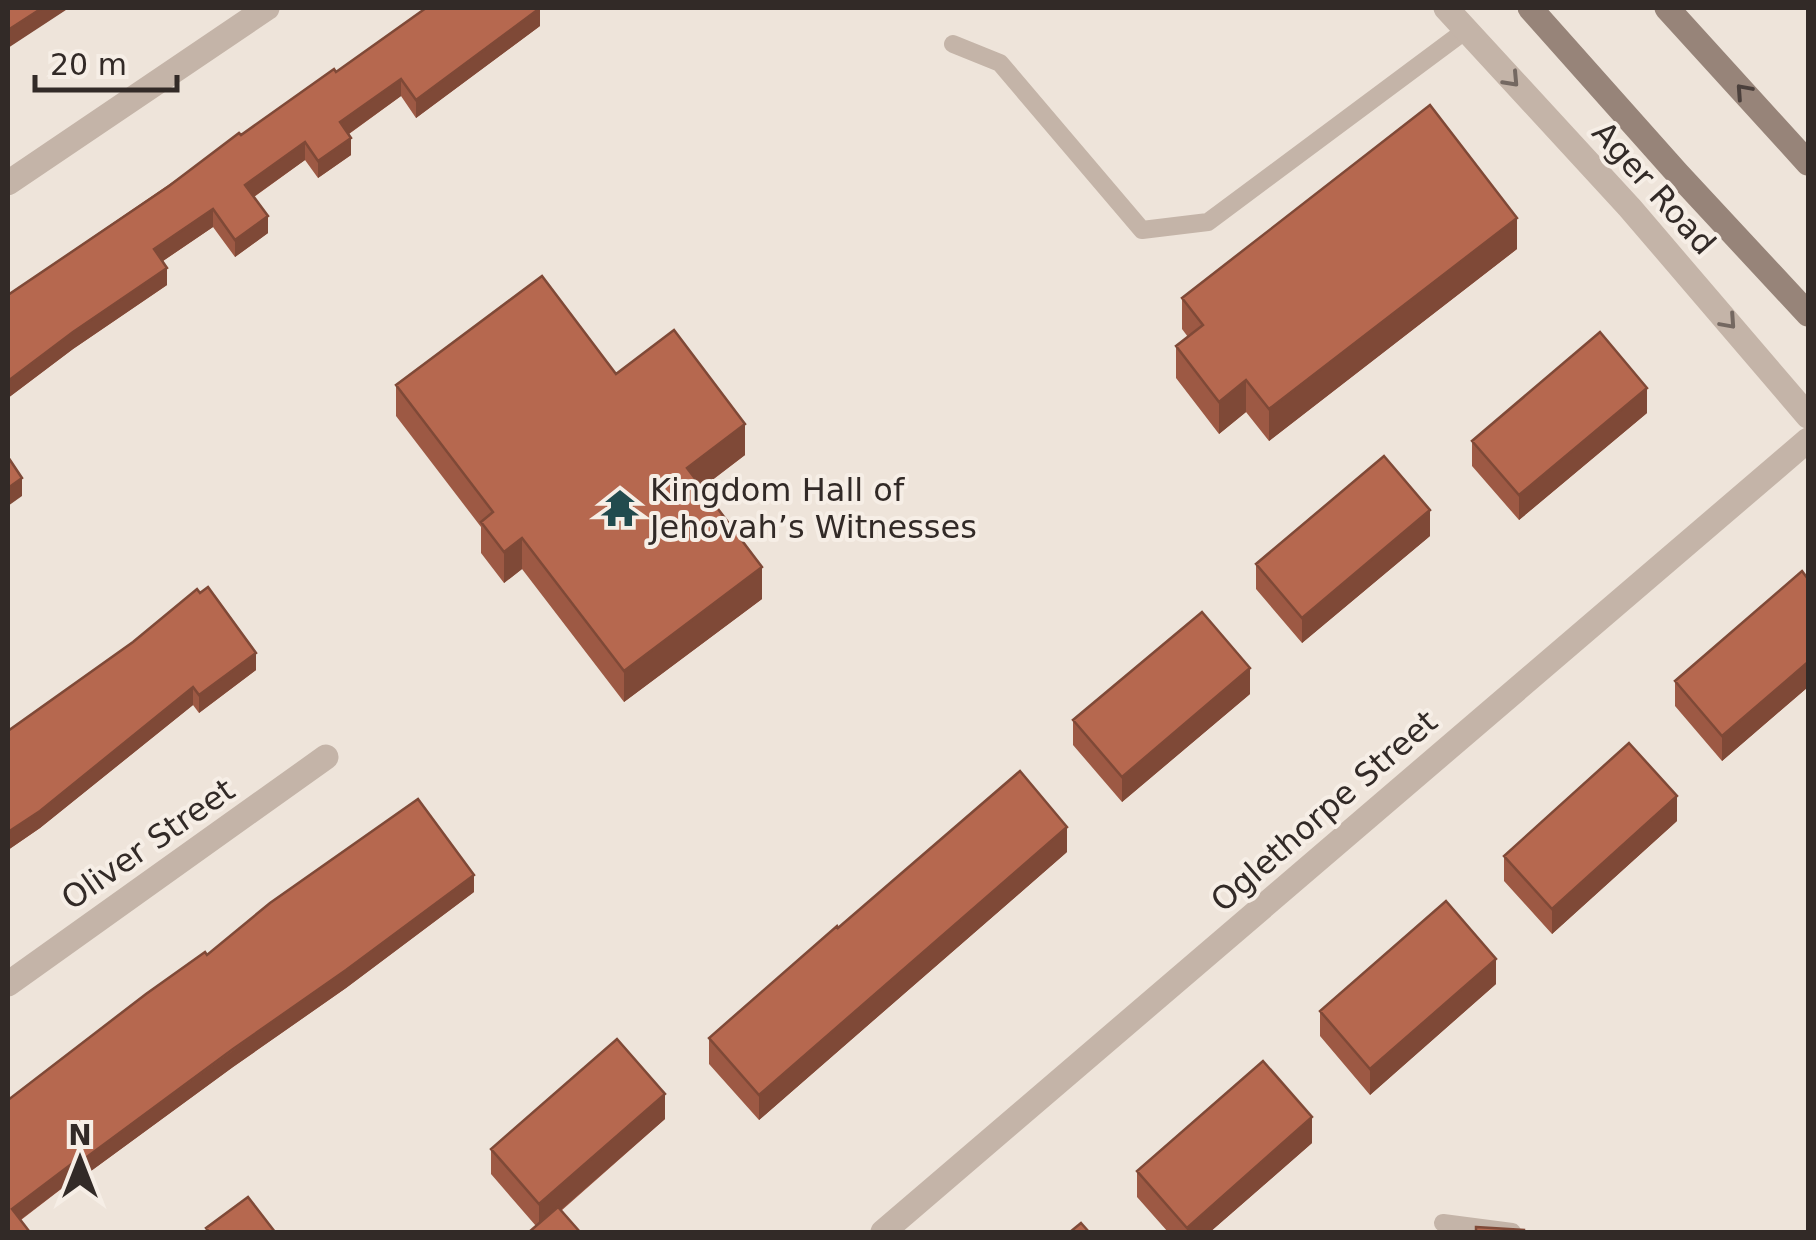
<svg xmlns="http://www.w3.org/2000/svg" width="1816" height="1240" font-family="'DejaVu Sans',sans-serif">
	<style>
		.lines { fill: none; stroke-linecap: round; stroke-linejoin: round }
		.lane { stroke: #c4b4a8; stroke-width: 18 }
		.street { stroke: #c4b4a8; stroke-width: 25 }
		.secondary { stroke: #978479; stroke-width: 25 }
		.wall { fill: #9d5944 }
		.shaded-wall { fill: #7f4937 }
		.building { fill: #b6684f; stroke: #7f4937; stroke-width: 2.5 }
		.oneway { stroke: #746861 }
		.oneway2 { stroke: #4b403c }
		.labels { text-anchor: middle; stroke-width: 8; stroke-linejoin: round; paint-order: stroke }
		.street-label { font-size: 32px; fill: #322a27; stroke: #f6eee6 }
		.poi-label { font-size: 32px; fill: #322a27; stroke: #f6eee6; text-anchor: start }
	</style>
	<rect width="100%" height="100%" fill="#eee4da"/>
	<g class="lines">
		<path class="lane" d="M 953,44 L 1000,63 L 1142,230 L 1208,222 L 1466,30
			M 1443,1223 L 1512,1232"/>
		<path class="street" d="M 1446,8 L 1630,208 L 1808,416
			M 8,183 L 267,8
			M 8,984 L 326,757
			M 883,1232 L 1808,440"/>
		<path class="secondary" d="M 1530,8 L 1677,173 L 1808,314
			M 1667,8 L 1808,163"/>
	</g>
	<path class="wall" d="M 540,26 L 416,118 L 401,96 L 349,134 L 351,155 L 318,178 L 305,160 L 254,197 L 268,233 L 235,257 L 213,227 L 163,261 L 167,285 L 73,349 L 8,398 L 8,295 L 241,135 L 336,72 Z
		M 1517,249 L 1269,441 L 1246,412 L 1219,434 L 1176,378 L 1176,346 L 1188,337 L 1182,329 L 1182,298 Z
		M 616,374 L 745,455 L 702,488 L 762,599 L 624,702 L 522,569 L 504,583 L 481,553 L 481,527 L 396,416 L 396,385 Z
		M 1647,413 L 1519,520 L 1472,466 L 1472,441 Z
		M 1430,536 L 1302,643 L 1256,589 L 1256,564 Z
		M 1808,579 L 1808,687 L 1722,761 L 1675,706 L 1675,681 Z
		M 133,642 L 256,670 L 199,713 L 193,705 L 40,828 L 8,850 L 8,731 Z
		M 1250,694 L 1122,802 L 1073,745 L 1073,720 Z
		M 1677,821 L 1552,934 L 1504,881 L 1504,856 Z
		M 1067,852 L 759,1120 L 709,1064 L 709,1038 L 838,928 Z
		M 474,892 L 346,988 L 233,1067 L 80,1179 L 78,1176 L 21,1220 L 29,1232 L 8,1232 L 207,955 Z
		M 1496,984 L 1370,1095 L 1320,1036 L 1320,1011 Z
		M 665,1119 L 561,1211 L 536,1226 L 491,1174 L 491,1149 Z
		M 1312,1143 L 1210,1232 L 1168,1232 L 1137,1197 L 1137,1171 Z"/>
	<path class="shaded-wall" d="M 42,8 L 69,8 L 8,48 L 8,30 Z
		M 540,8 L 540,26 L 416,118 L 416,100 Z
		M 401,79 L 401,96 L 340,140 L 340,122 Z
		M 351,138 L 351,155 L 318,178 L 318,161 Z
		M 305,142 L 305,160 L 245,203 L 245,185 Z
		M 213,209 L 213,227 L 154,267 L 154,249 Z
		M 268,216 L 268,233 L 235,257 L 235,240 Z
		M 1517,218 L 1517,249 L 1269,441 L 1269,409 Z
		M 167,268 L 167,285 L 73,349 L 8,398 L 8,381 L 73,332 Z
		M 1246,380 L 1246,412 L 1219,434 L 1219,402 Z
		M 1647,388 L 1647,413 L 1519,520 L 1519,495 Z
		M 745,424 L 745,455 L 687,499 L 687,468 Z
		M 22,478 L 22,496 L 8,506 L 8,488 Z
		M 1430,510 L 1430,536 L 1302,643 L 1302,618 Z
		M 522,538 L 522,569 L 504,583 L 504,552 Z
		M 762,567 L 762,599 L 624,702 L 624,671 Z
		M 256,653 L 256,670 L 199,713 L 199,695 Z
		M 1808,662 L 1808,687 L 1722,761 L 1722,736 Z
		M 1250,668 L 1250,694 L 1122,802 L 1122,777 Z
		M 193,687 L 193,705 L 40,828 L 8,850 L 8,832 Z
		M 1677,796 L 1677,821 L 1552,934 L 1552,909 Z
		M 1067,827 L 1067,852 L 759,1120 L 759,1095 Z
		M 474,875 L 474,892 L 346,988 L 233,1067 L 80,1179 L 80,1162 Z
		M 1496,959 L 1496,984 L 1370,1095 L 1370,1069 Z
		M 665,1094 L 665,1119 L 539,1229 L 539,1204 Z
		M 1312,1117 L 1312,1143 L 1210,1232 L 1187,1232 L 1187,1228 Z
		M 78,1159 L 78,1176 L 12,1226 L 12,1209 Z"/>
	<path class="building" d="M 8,8 L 42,8 L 8,30 Z
		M 426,8 L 540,8 L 416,100 L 401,79 L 340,122 L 351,138 L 318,161 L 305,142 L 245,185 L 268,216 L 235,240 L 213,209 L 154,249 L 167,268 L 73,332 L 8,381 L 8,295 L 169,186 L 239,133 L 241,135 L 334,69 L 336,72 Z
		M 1430,105 L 1517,218 L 1269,409 L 1246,380 L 1219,402 L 1176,346 L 1203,325 L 1182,298 Z
		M 542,276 L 616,374 L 674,330 L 745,424 L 687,468 L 762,567 L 624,671 L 522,538 L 504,552 L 481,522 L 493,512 L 396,385 Z
		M 1600,332 L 1647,388 L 1519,495 L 1472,441 Z
		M 1384,456 L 1430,510 L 1302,618 L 1256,564 Z
		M 8,457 L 22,478 L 8,488 Z
		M 1802,571 L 1808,579 L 1808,662 L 1722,736 L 1675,681 Z
		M 208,587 L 256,653 L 199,695 L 193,687 L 40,811 L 8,832 L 8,731 L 133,642 L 197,589 L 200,593 Z
		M 1202,612 L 1250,668 L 1122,777 L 1073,720 Z
		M 1629,743 L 1677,796 L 1552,909 L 1504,856 Z
		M 1020,771 L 1067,827 L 759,1095 L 709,1038 L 837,926 L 838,928 Z
		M 418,799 L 474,875 L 346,970 L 233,1049 L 80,1162 L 78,1159 L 12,1209 L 29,1231 L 27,1232 L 8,1232 L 8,1100 L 146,994 L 205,952 L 207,955 L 270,903 Z
		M 1446,901 L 1496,959 L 1370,1069 L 1320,1011 Z
		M 617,1039 L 665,1094 L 539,1204 L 491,1149 Z
		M 1263,1061 L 1312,1117 L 1187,1228 L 1137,1171 Z
		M 248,1197 L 275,1232 L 209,1232 L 206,1228 Z
		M 558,1207 L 580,1232 L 529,1232 Z
		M 1081,1223 L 1089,1232 L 1070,1232 Z
		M 1476,1227 L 1524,1230 L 1524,1232 L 1476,1232 Z"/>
	<defs><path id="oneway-chevron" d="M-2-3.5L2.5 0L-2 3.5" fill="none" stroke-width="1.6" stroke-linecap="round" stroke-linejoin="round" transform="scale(2.5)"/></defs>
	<g class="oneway">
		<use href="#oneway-chevron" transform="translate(1512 80) rotate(47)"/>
		<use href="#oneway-chevron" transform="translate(1729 322) rotate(48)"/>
	</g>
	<use class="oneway2" href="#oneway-chevron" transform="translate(1743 91) rotate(-132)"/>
	<defs>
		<g id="temple-bare" transform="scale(3)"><path d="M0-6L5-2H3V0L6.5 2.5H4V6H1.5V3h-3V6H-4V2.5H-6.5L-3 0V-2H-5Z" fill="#224b4e" stroke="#f6eee6" stroke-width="2.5" paint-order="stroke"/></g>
	</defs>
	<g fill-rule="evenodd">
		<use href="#temple-bare" x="620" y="508"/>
	</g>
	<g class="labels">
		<g class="street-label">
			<text transform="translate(1654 188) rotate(48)" y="11">Ager Road</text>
			<text transform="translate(1324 811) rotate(-41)" y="11">Oglethorpe Street</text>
			<text transform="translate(148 844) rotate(-35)" y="11">Oliver Street</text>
		</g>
		<g class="poi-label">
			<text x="650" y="501">Kingdom Hall of<tspan x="650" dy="37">Jehovah’s Witnesses</tspan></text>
		</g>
	</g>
	<rect width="1816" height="1240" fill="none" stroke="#322a27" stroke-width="20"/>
	<g transform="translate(80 1160)" stroke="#f6eee6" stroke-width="8" paint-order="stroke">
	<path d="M0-8L18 38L0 25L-18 38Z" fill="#322a27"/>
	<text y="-15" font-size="28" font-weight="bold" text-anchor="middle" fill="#322a27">N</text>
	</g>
	<path d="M35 75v15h142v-15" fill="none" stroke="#322a27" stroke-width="5"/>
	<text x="50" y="75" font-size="30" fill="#322a27" stroke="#f6eee6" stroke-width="8" paint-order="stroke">20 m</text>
</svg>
